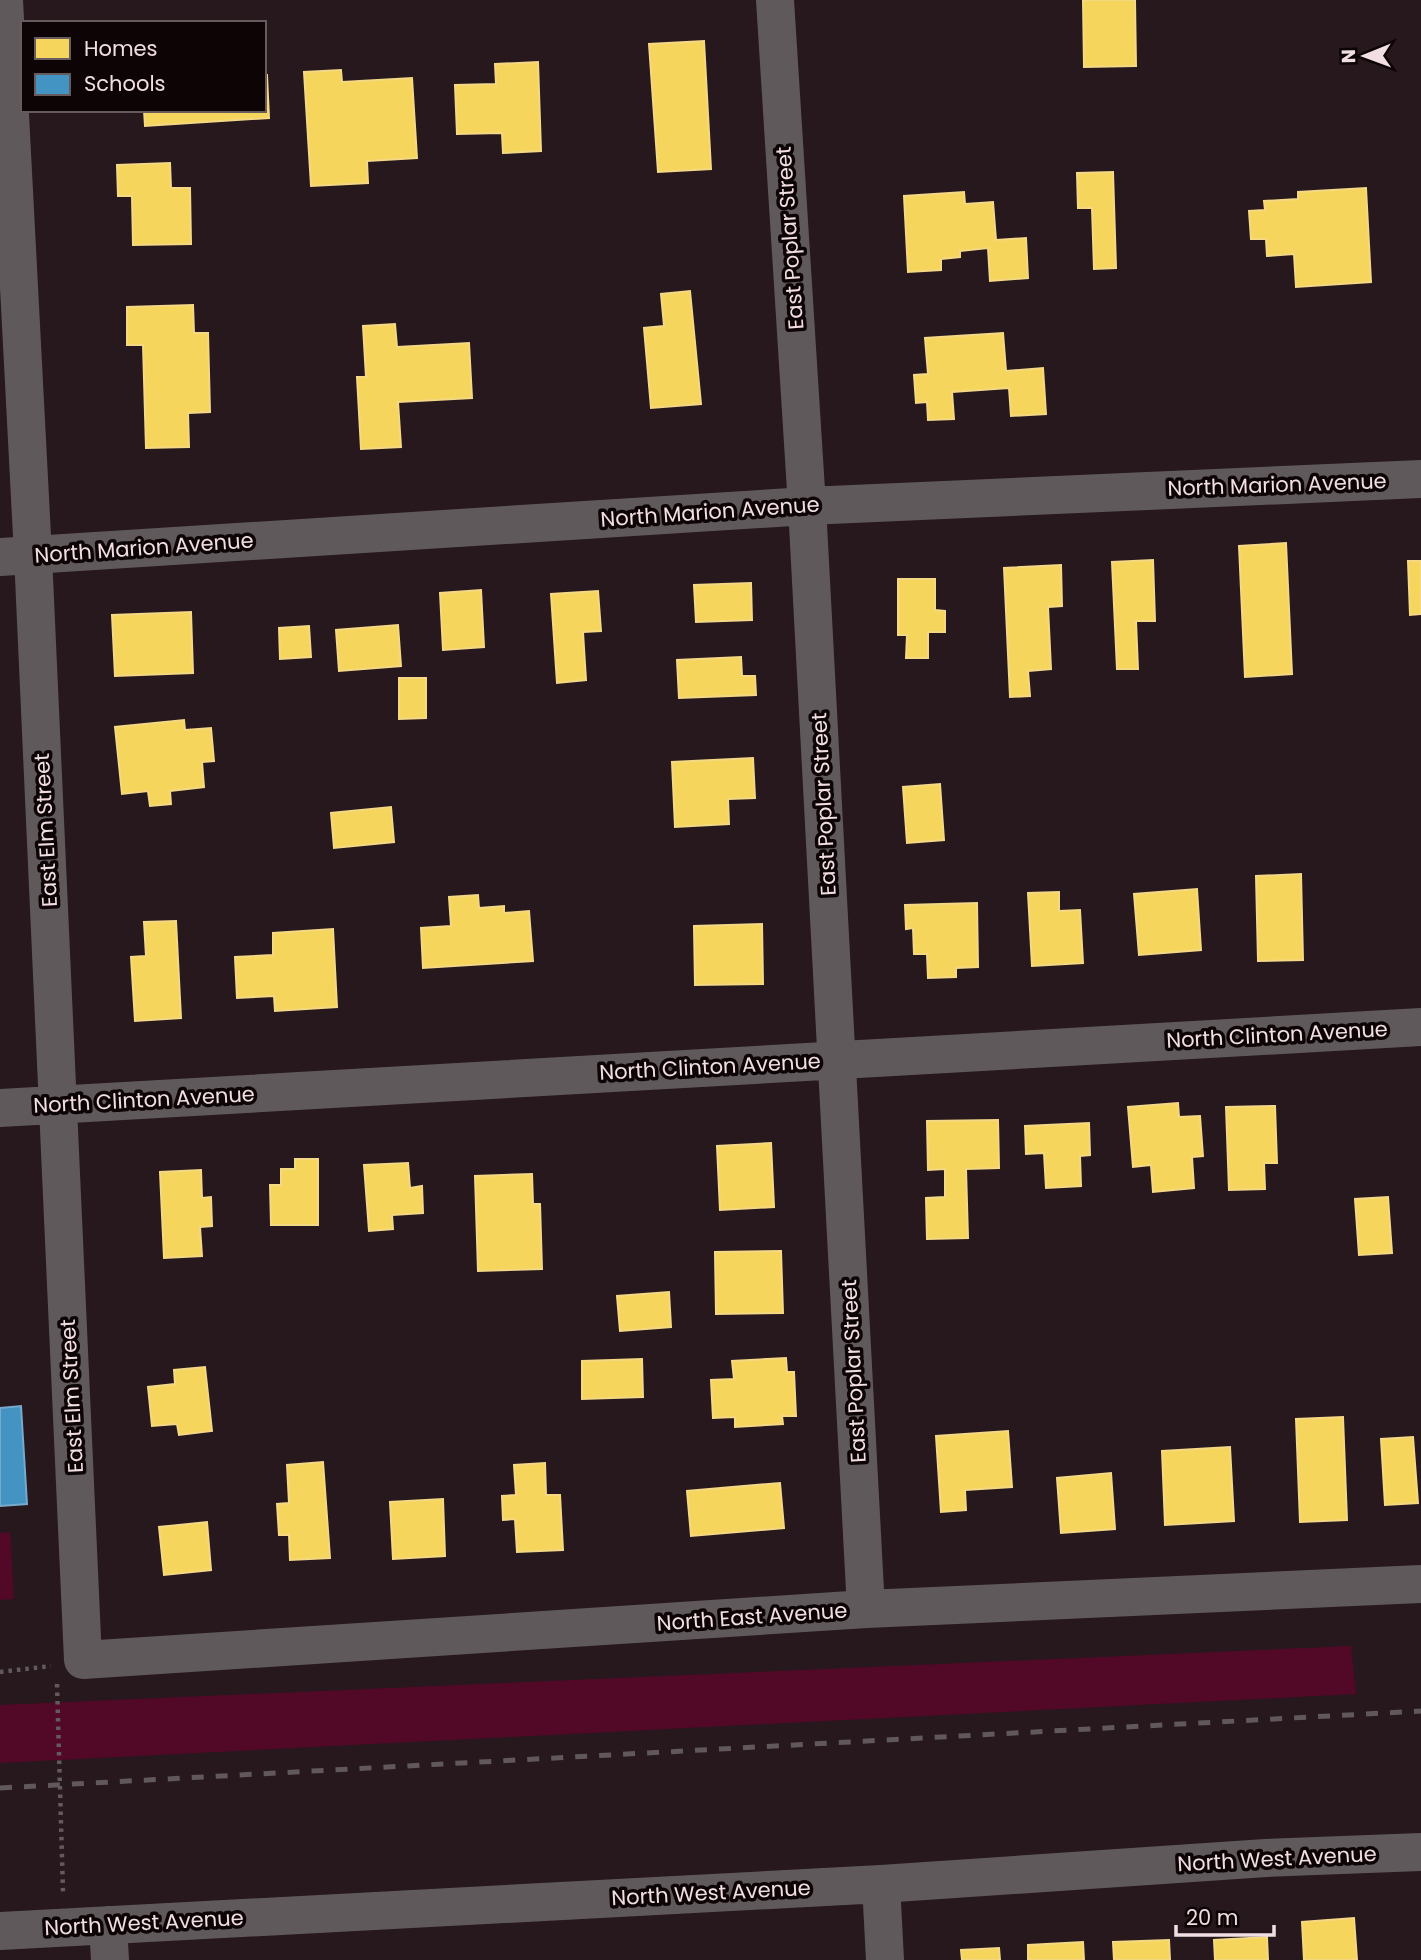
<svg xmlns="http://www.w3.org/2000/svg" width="1421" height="1960" font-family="Poppins,sans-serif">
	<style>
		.green { fill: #510927 }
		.homes { fill: #f6d55c; stroke: #f4d884; stroke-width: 2 }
		.schools { fill: #4393c3; stroke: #7ac; stroke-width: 2 }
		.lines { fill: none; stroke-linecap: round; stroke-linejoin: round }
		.path { stroke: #625a5c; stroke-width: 4.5; stroke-dasharray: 3.5 5; stroke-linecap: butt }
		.minor { stroke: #60595b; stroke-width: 38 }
		.rail { stroke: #61585a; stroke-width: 5; stroke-dasharray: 12 12; stroke-linecap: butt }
		.labels { text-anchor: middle; stroke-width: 7; stroke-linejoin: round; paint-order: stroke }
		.street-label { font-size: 21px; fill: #f1dee2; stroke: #0d0406 }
	</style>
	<rect width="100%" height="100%" fill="#27181d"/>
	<path class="green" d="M 10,1532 L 14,1599 L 0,1600 L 0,1533 Z
		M 1351,1646 L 1356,1694 L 0,1763 L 0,1705 Z"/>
	<path class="homes" d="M 1083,0 L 1135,0 L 1136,66 L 1084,67 Z
		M 704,41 L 711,169 L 658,172 L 649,44 Z
		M 538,62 L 541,151 L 503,153 L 502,133 L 457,134 L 455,85 L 496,84 L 495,64 Z
		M 341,70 L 342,82 L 412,78 L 417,158 L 367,161 L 368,183 L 311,186 L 304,72 Z
		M 264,75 L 267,75 L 269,118 L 145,126 L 144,110 L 264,110 Z
		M 170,163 L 171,188 L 190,188 L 191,244 L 133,245 L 132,196 L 118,196 L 117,165 Z
		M 1113,172 L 1116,268 L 1094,269 L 1092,208 L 1078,208 L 1077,173 Z
		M 1366,188 L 1371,282 L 1296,287 L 1294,254 L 1267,256 L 1266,239 L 1251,239 L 1249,211 L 1265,210 L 1264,201 L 1298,199 L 1298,192 Z
		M 964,192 L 965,204 L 993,202 L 996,240 L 1026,238 L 1028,278 L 990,281 L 988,248 L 960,251 L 960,257 L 941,259 L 941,270 L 908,272 L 904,196 Z
		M 690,291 L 701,404 L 651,408 L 644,328 L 664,326 L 661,294 Z
		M 193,305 L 194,333 L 208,333 L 210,412 L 188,413 L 189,447 L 146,448 L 143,345 L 127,345 L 127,307 Z
		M 395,324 L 397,347 L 469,343 L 472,398 L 398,402 L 401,447 L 361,449 L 357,377 L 366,377 L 363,326 Z
		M 1003,333 L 1006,371 L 1043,368 L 1046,414 L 1011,416 L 1009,388 L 952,392 L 954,419 L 928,420 L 927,402 L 916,403 L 914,375 L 928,374 L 925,338 Z
		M 1286,543 L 1292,674 L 1245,677 L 1239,546 Z
		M 1153,560 L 1155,621 L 1136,621 L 1138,669 L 1117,669 L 1112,562 Z
		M 1408,561 L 1421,561 L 1421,614 L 1410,615 Z
		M 1061,565 L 1062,606 L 1048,607 L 1051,669 L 1028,671 L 1030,696 L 1010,697 L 1004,568 Z
		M 898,579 L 935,579 L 935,610 L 945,611 L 945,632 L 928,632 L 928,658 L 906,658 L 907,635 L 898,635 Z
		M 751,583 L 752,620 L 696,622 L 694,585 Z
		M 481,590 L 484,647 L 443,650 L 440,593 Z
		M 598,591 L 601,631 L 583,632 L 586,680 L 557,683 L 551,594 Z
		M 191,612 L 193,673 L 115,676 L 112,615 Z
		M 398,625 L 401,666 L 339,671 L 336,630 Z
		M 309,626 L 311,657 L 280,659 L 279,628 Z
		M 741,657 L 742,676 L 755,676 L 756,695 L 679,698 L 677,660 Z
		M 399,678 L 426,678 L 426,718 L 399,719 Z
		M 184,720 L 185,730 L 211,728 L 214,761 L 202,762 L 204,787 L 170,791 L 171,804 L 150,806 L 148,791 L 122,794 L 115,727 Z
		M 753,758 L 755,798 L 728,799 L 729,824 L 675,827 L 672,762 Z
		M 940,784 L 944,840 L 907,843 L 903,787 Z
		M 391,807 L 394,842 L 334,848 L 331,813 Z
		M 1301,874 L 1303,960 L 1258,961 L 1256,876 Z
		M 1197,889 L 1201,950 L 1139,955 L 1134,894 Z
		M 1059,892 L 1059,911 L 1080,910 L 1083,963 L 1032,966 L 1028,893 Z
		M 478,895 L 479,908 L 504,906 L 504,913 L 529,911 L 533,961 L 423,968 L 421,928 L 451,926 L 449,897 Z
		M 977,903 L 978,967 L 956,968 L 956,977 L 928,978 L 927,954 L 914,954 L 913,928 L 906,929 L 905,905 Z
		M 176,921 L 181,1018 L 135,1021 L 131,957 L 146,956 L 144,922 Z
		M 762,924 L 763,984 L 695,985 L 694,926 Z
		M 333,929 L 337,1007 L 275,1011 L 274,996 L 237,998 L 235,957 L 273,955 L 273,933 Z
		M 1178,1103 L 1179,1117 L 1200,1116 L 1203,1156 L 1192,1157 L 1194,1188 L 1153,1192 L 1151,1165 L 1133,1167 L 1128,1107 Z
		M 1275,1106 L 1277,1163 L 1264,1163 L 1265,1189 L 1229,1190 L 1226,1107 Z
		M 998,1120 L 999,1168 L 966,1169 L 968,1238 L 927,1239 L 926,1198 L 945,1197 L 945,1169 L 928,1170 L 927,1121 Z
		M 1089,1123 L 1090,1155 L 1080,1156 L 1081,1186 L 1046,1188 L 1044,1153 L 1026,1154 L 1025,1126 Z
		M 771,1143 L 774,1207 L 720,1210 L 717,1146 Z
		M 295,1159 L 318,1159 L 318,1225 L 271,1225 L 270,1185 L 281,1185 L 281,1169 L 295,1169 Z
		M 408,1163 L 410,1188 L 422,1186 L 423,1213 L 392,1215 L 393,1229 L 369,1231 L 364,1165 Z
		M 201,1170 L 202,1198 L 211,1197 L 212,1226 L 200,1227 L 202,1256 L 164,1258 L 160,1172 Z
		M 532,1174 L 533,1204 L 540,1204 L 542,1269 L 478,1271 L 475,1176 Z
		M 1388,1197 L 1392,1253 L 1359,1255 L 1355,1199 Z
		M 781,1251 L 783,1313 L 716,1314 L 715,1252 Z
		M 669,1292 L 671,1327 L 620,1331 L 617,1296 Z
		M 786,1358 L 787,1372 L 794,1372 L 796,1416 L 782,1416 L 783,1424 L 735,1427 L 735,1417 L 713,1418 L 711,1380 L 734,1379 L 732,1361 Z
		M 642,1359 L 643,1397 L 582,1399 L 582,1361 Z
		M 205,1367 L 212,1431 L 179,1435 L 177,1424 L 152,1426 L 148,1387 L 175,1384 L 174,1370 Z
		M 1343,1417 L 1347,1520 L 1300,1522 L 1296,1419 Z
		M 1008,1431 L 1012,1487 L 965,1490 L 966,1510 L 941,1512 L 936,1436 Z
		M 1413,1437 L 1418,1503 L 1385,1505 L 1381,1439 Z
		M 1230,1447 L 1234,1521 L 1165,1525 L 1162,1451 Z
		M 323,1462 L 330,1558 L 290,1560 L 289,1535 L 279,1535 L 277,1504 L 289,1503 L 287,1465 Z
		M 545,1463 L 546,1495 L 560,1495 L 563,1550 L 517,1552 L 515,1519 L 503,1520 L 502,1496 L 516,1495 L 514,1465 Z
		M 1111,1473 L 1115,1529 L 1061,1533 L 1057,1478 Z
		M 780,1483 L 784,1528 L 691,1536 L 687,1491 Z
		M 443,1499 L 445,1556 L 393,1559 L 390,1502 Z
		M 207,1522 L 211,1570 L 164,1575 L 159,1527 Z
		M 1354,1918 L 1357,1960 L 1304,1960 L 1302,1922 Z
		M 1267,1937 L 1268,1960 L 1215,1960 L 1214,1940 Z
		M 1169,1940 L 1170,1960 L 1114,1960 L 1113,1942 Z
		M 1083,1942 L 1084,1960 L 1028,1960 L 1028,1945 Z
		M 999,1948 L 1000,1960 L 962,1960 L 961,1950 Z"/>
	<path class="schools" d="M 21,1406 L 27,1504 L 0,1506 L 0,1408 Z"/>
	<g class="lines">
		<path class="path" d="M 0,1672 L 51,1666
			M 57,1684 L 63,1892"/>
		<path class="minor" d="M 4,0 L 33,555 L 83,1660 L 866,1609 L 1421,1584
			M 775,0 L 807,506 L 866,1609
			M 0,557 L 807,506 L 1421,479
			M 0,1108 L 1421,1027
			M 881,1884 L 885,1960
			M 108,1925 L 110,1960
			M 0,1931 L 881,1884 L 1266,1858 L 1421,1852"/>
		<path class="rail" d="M 0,1788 L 1421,1711"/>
	</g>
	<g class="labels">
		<g class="street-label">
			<text transform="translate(790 238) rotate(-94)" y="7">East Poplar Street</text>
			<text transform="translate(1277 485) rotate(-2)" y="7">North Marion Avenue</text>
			<text transform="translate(710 512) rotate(-4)" y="7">North Marion Avenue</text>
			<text transform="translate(144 548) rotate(-4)" y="7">North Marion Avenue</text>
			<text transform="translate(824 804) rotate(-93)" y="7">East Poplar Street</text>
			<text transform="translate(46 830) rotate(-93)" y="7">East Elm Street</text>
			<text transform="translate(1277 1035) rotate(-3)" y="7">North Clinton Avenue</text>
			<text transform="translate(710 1067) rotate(-3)" y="7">North Clinton Avenue</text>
			<text transform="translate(144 1100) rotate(-3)" y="7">North Clinton Avenue</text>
			<text transform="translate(854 1371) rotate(-93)" y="7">East Poplar Street</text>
			<text transform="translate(72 1396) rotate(-93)" y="7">East Elm Street</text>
			<text transform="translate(752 1617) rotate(-4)" y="7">North East Avenue</text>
			<text transform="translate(1277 1859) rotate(-3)" y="7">North West Avenue</text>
			<text transform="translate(711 1893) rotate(-3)" y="7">North West Avenue</text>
			<text transform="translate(144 1923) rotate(-3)" y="7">North West Avenue</text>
		</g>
	</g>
	<rect x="21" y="21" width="245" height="91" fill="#0d0406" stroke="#685b5e" stroke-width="2"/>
	<rect x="35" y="38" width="35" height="21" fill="#f6d55c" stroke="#685b5e" stroke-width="2"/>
	<text x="84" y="56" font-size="21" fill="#f1dee2">Homes</text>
	<rect x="35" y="74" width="35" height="21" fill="#4393c3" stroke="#685b5e" stroke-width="2"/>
	<text x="84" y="91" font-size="21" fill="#f1dee2">Schools</text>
	<g transform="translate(1365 56) rotate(269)" stroke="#0d0406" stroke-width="5" paint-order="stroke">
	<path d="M0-5L12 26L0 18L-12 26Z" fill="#f1dee2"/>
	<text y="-10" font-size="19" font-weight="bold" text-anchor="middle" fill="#f1dee2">N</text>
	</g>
	<path d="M1176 1925v10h98v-10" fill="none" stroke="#f1dee2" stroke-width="3.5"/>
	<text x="1186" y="1925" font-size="21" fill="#f1dee2" stroke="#0d0406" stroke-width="5" paint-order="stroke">20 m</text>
</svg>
